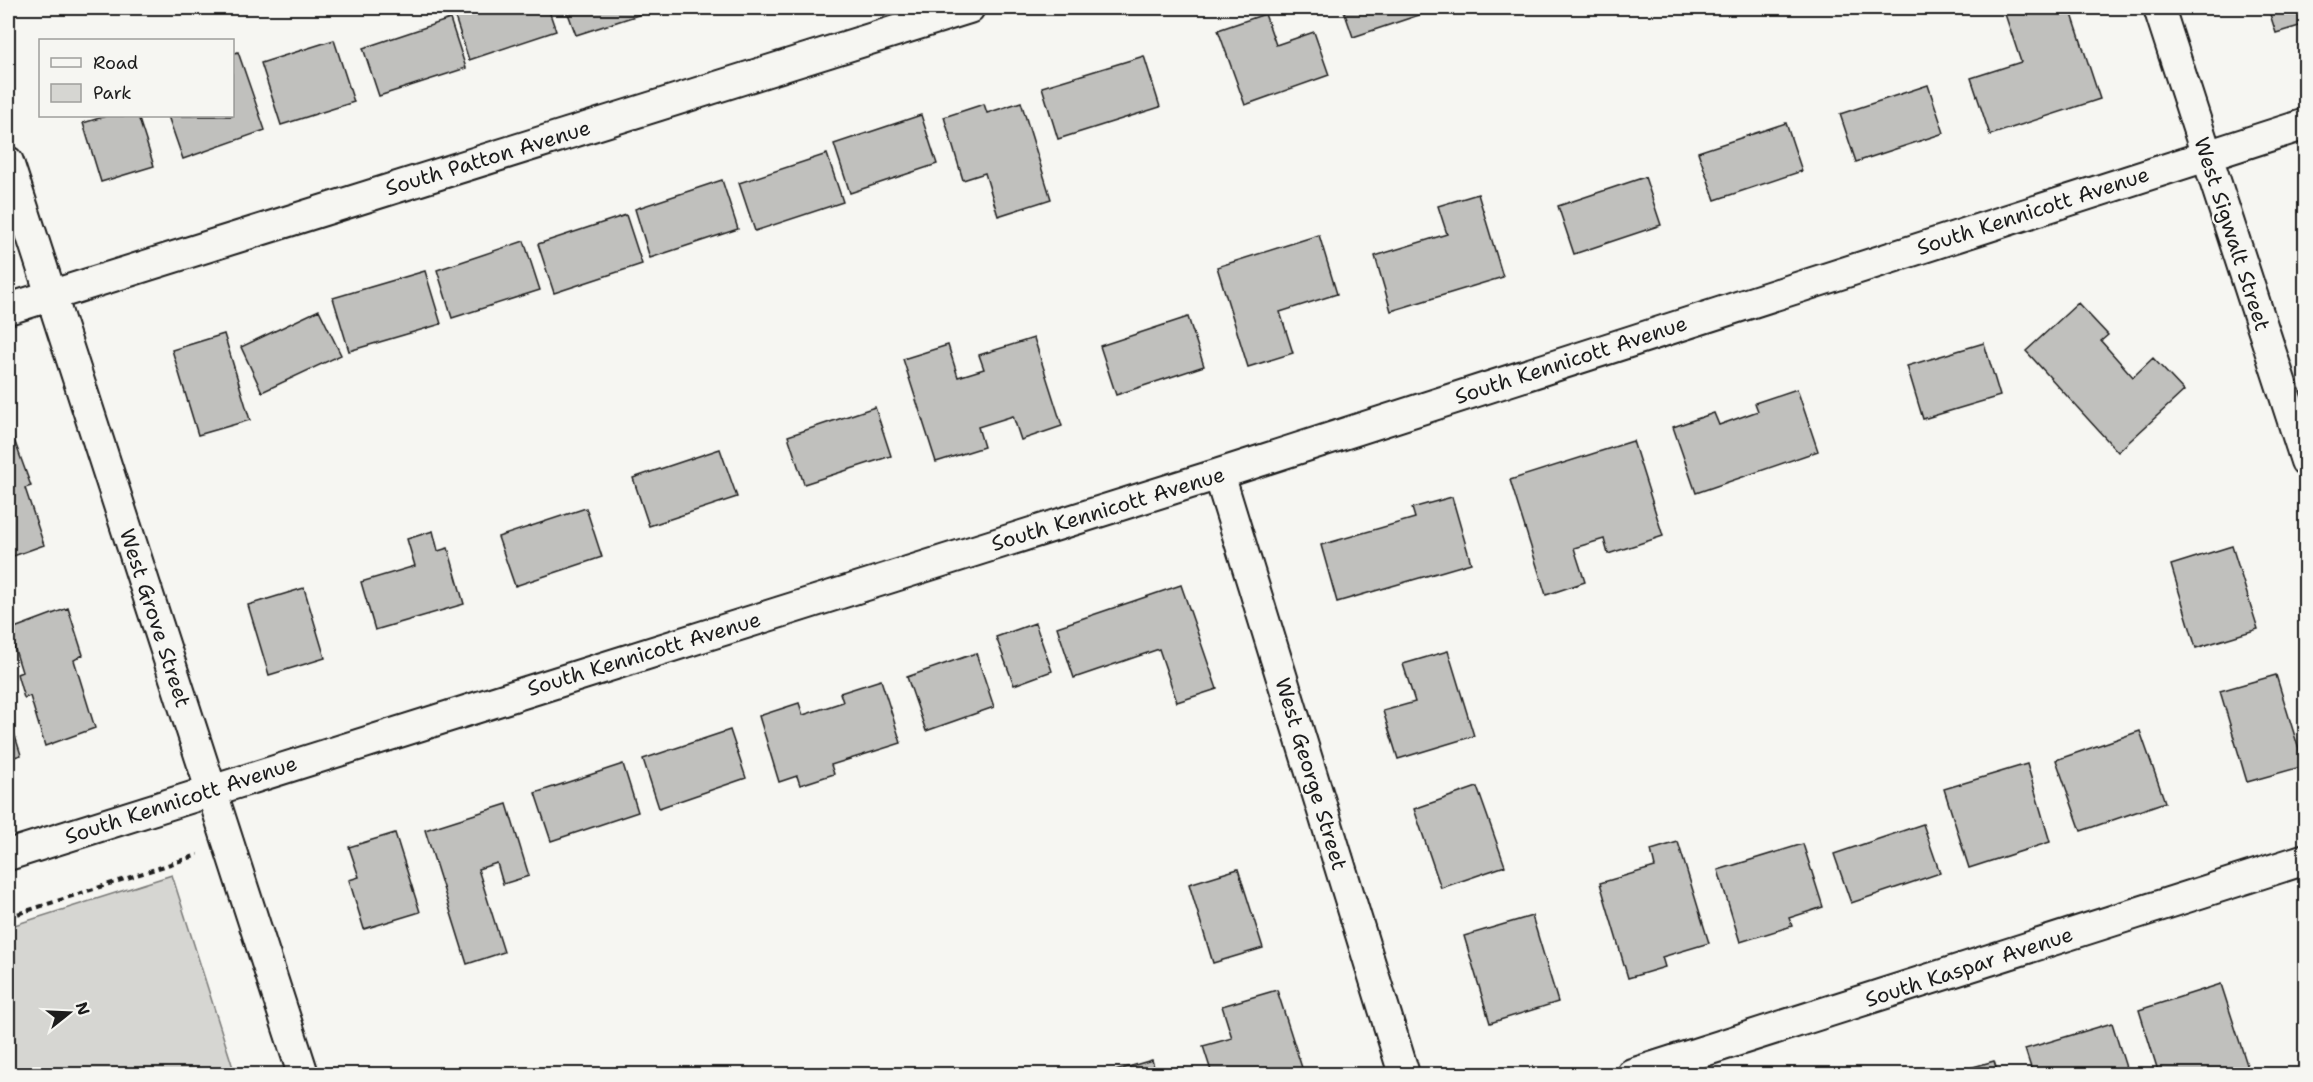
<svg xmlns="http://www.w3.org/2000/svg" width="2313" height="1082" font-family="'Shantell Sans',sans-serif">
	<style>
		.green { fill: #d6d6d2; stroke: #797977; stroke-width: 1.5 }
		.building { fill: #c0c0bd; stroke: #1c1c1c; stroke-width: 1.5 }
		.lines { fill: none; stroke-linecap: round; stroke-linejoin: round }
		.minor-casing { stroke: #1c1c1c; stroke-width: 34 }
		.path { stroke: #1c1c1c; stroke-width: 4; stroke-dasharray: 6 4.5; stroke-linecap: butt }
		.minor { stroke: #f6f6f2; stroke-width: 30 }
		.labels { text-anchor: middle; stroke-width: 4.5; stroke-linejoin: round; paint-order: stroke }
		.street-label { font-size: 21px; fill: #1c1c1c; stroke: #f6f6f2 }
	</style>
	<rect width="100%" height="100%" fill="#f6f6f2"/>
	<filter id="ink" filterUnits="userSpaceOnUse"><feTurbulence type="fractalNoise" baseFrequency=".0167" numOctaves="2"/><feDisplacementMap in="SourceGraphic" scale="12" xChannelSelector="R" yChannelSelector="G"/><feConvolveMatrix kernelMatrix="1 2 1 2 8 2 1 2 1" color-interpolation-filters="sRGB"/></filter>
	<g filter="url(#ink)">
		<path class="green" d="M 172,875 L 235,1074 L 8,1074 L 8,927 Z"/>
		<path class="building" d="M 464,8 L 548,8 L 556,31 L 469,60 L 453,11 Z
			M 566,8 L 660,8 L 576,35 Z
			M 1343,8 L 1440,8 L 1353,37 Z
			M 2003,8 L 2070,8 L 2100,99 L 1990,135 L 1971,78 L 2021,62 Z
			M 2268,8 L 2306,8 L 2306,24 L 2276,33 Z
			M 1265,14 L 1276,45 L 1314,32 L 1329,75 L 1245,105 L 1218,30 Z
			M 450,19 L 466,68 L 379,96 L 363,48 Z
			M 334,40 L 354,102 L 281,125 L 261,63 Z
			M 238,52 L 265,130 L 183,159 L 168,116 L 232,116 L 232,54 Z
			M 1144,56 L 1160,107 L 1058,139 L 1042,87 Z
			M 1928,85 L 1944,133 L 1856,162 L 1840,114 Z
			M 1021,102 L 1051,199 L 998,216 L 985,173 L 963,180 L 944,117 L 984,104 L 987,113 Z
			M 921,115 L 937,164 L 850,193 L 834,144 Z
			M 106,116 L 138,116 L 154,166 L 101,182 L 83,123 Z
			M 1786,123 L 1802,171 L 1715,200 L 1698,152 Z
			M 827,154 L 843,202 L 755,231 L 739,183 Z
			M 1645,177 L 1661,225 L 1574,254 L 1558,206 Z
			M 722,180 L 738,229 L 650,258 L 635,209 Z
			M 1478,194 L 1503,277 L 1391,311 L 1375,256 L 1447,234 L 1438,206 Z
			M 626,215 L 642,264 L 554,293 L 538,244 Z
			M 1319,235 L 1337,294 L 1280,312 L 1293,353 L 1248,367 L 1217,267 Z
			M 524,241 L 540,290 L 452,318 L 437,270 Z
			M 425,271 L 441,324 L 349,351 L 333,298 Z
			M 2078,303 L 2108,335 L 2101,341 L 2133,377 L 2153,358 L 2184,391 L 2118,452 L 2026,351 Z
			M 319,310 L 341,355 L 262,392 L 241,347 Z
			M 1188,317 L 1204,366 L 1116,395 L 1100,346 Z
			M 224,334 L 250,420 L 198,435 L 172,350 Z
			M 1034,338 L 1062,426 L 1021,440 L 1013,416 L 978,427 L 984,447 L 936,462 L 903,359 L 948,345 L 958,377 L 984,369 L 979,355 Z
			M 1984,343 L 2000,396 L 1923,419 L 1907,366 Z
			M 1797,389 L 1818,451 L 1696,493 L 1673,427 L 1714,413 L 1719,425 L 1758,411 L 1755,403 Z
			M 875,407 L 891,456 L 804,484 L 788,436 Z
			M 8,423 L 31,486 L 25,488 L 44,545 L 8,558 Z
			M 1633,441 L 1663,536 L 1608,554 L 1604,539 L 1574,548 L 1585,582 L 1546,595 L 1510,480 Z
			M 720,449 L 737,497 L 649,526 L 633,478 Z
			M 1452,497 L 1471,563 L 1337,602 L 1321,545 L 1415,518 L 1412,508 Z
			M 586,508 L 602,557 L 515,586 L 498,537 Z
			M 433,531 L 438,551 L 448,548 L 464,604 L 375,630 L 361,582 L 415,566 L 407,539 Z
			M 2232,546 L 2258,629 L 2196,648 L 2171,565 Z
			M 1181,585 L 1217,689 L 1177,702 L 1159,649 L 1074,678 L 1057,627 Z
			M 304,588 L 325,658 L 269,675 L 248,605 Z
			M 68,608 L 83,655 L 74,660 L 95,728 L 45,746 L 30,696 L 24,698 L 17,674 L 22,672 L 9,630 Z
			M 1035,623 L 1052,671 L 1014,685 L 996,637 Z
			M 1448,651 L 1474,736 L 1398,759 L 1383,711 L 1415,702 L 1403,664 Z
			M 976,653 L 994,707 L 926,731 L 907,677 Z
			M 2276,675 L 2304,766 L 2247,782 L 2220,691 Z
			M 881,680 L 901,743 L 831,765 L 834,774 L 800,785 L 797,776 L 779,782 L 759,716 L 799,703 L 803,715 L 843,702 L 840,693 Z
			M 8,714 L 21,755 L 8,759 Z
			M 730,730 L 746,778 L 659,808 L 643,759 Z
			M 2140,731 L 2165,802 L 2081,831 L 2056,760 Z
			M 623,764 L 638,812 L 551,841 L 535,793 Z
			M 2027,764 L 2050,842 L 1969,868 L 1944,789 Z
			M 1477,787 L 1505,866 L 1441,888 L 1414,809 Z
			M 507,804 L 529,876 L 503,884 L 497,863 L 478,869 L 504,952 L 467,964 L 425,830 Z
			M 1923,824 L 1940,873 L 1851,903 L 1834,854 Z
			M 395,833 L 420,912 L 364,929 L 349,880 L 359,877 L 349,847 Z
			M 1678,842 L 1709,943 L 1662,957 L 1665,967 L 1628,978 L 1600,883 L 1655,867 L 1651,850 Z
			M 1803,844 L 1823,907 L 1789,918 L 1792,926 L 1740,942 L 1718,870 Z
			M 1238,869 L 1263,948 L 1213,963 L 1189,884 Z
			M 1532,916 L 1558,1002 L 1490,1023 L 1464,936 Z
			M 2221,984 L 2249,1071 L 2239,1074 L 2159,1074 L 2139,1010 Z
			M 1277,990 L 1304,1074 L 1212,1074 L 1203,1046 L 1232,1038 L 1222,1006 Z
			M 2112,1023 L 2128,1074 L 2033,1074 L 2025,1049 Z
			M 1152,1060 L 1156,1074 L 1105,1074 Z
			M 1994,1061 L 1998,1074 L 1949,1074 Z"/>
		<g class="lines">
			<g class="minor-casing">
				<path id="minor" d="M 2159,8 L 2306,461
					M 8,162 L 303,1074
					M 8,309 L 969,8
					M 1219,474 L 1404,1074
					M 8,855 L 1219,474 L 2306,124
					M 1632,1074 L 2306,859"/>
			</g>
			<path class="path" d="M 8,917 L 198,855"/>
			<use href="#minor" class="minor"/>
		</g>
	</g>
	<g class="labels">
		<g class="street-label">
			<text transform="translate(488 158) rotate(-17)" y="7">South Patton Avenue</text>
			<text transform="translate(2033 211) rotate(-18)" y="7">South Kennicott Avenue</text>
			<text transform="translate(2232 234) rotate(72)" y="7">West Sigwalt Street</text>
			<text transform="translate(1571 360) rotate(-18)" y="7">South Kennicott Avenue</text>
			<text transform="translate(1108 509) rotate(-17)" y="7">South Kennicott Avenue</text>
			<text transform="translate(155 618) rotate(72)" y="7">West Grove Street</text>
			<text transform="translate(644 654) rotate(-17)" y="7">South Kennicott Avenue</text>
			<text transform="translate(1311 774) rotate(73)" y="7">West George Street</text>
			<text transform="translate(181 800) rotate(-18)" y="7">South Kennicott Avenue</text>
			<text transform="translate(1969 967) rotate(-18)" y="7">South Kaspar Avenue</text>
		</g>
	</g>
	<rect width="2313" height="1082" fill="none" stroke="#f6f6f2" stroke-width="30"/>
	<rect x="15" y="15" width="2283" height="1052" fill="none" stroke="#1c1c1c" stroke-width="2" filter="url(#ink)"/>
	<rect x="39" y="39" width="195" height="78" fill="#f6f6f2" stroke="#9f9f9c" stroke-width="1.5"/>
	<rect x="51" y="58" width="30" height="9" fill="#f6f6f2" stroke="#9f9f9c" stroke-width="1.5"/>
	<text x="93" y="69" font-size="18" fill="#1c1c1c">Road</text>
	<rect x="51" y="84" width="30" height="18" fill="#d6d6d2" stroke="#9f9f9c" stroke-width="1.5"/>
	<text x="93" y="99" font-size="18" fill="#1c1c1c">Park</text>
	<g transform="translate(69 1013) rotate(72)" stroke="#f6f6f2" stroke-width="4.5" paint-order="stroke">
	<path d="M0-4.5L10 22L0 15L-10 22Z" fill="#1c1c1c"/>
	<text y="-9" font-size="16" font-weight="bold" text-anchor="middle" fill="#1c1c1c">N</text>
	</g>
</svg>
